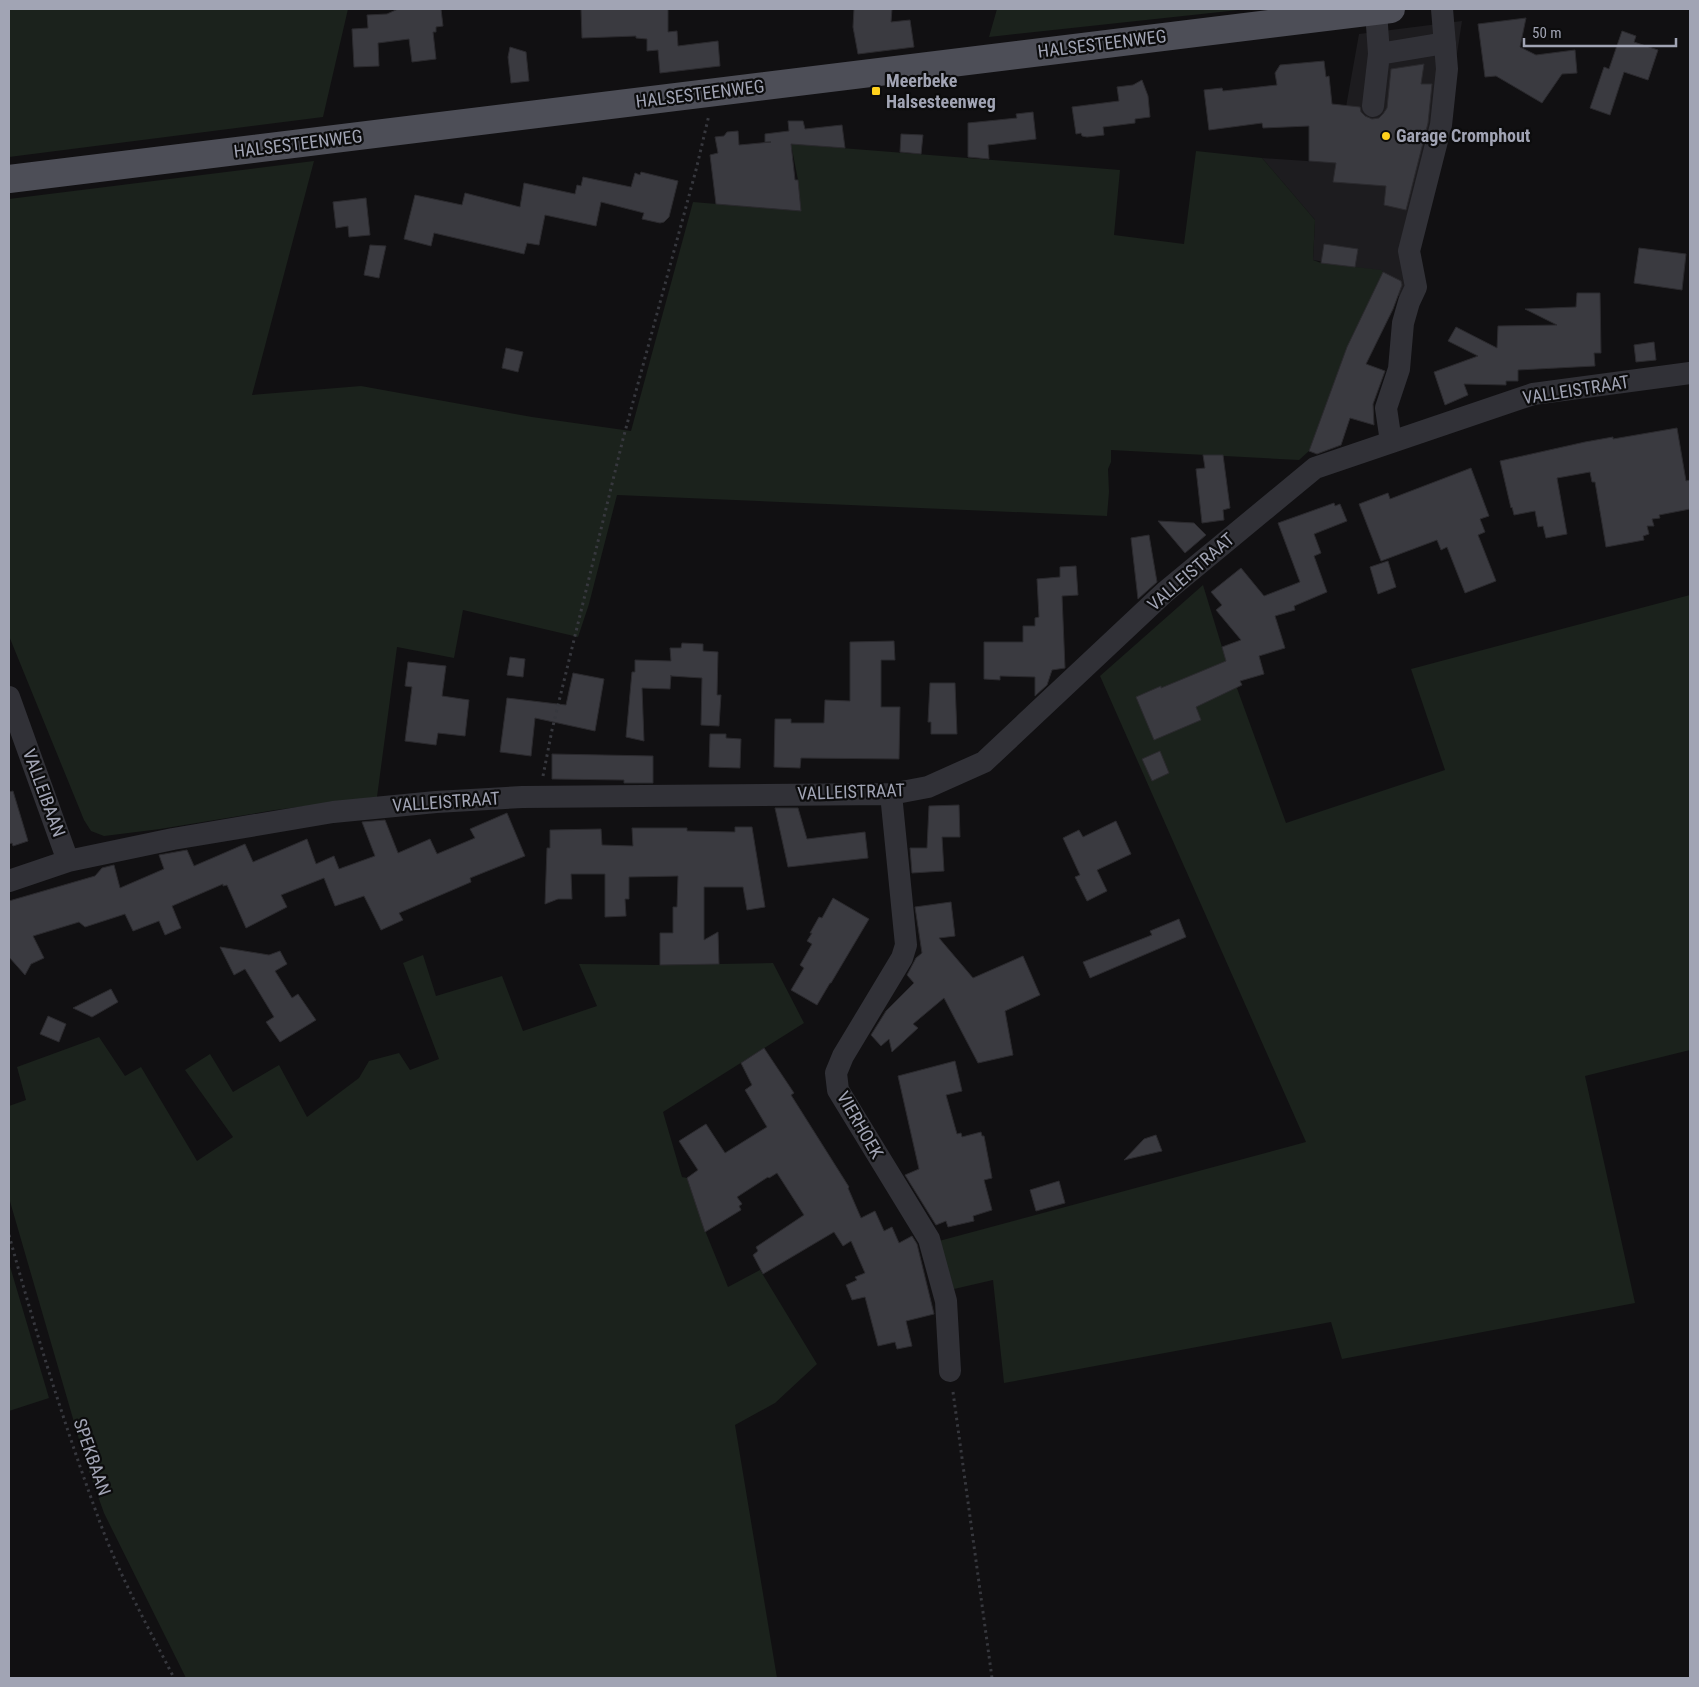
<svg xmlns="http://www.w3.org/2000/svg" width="1699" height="1687" font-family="'Roboto Condensed',sans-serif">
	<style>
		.built { fill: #1d1c1f }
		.green { fill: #1b221c }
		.building { fill: #3a3a40; stroke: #2b2a2e }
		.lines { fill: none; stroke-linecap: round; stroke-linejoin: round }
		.path { stroke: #37383e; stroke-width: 3; stroke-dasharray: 2.5 4; stroke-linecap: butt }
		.minor { stroke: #313137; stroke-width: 22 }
		.major { stroke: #4d4e57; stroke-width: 28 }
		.poi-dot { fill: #ffd11c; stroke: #0c0c0d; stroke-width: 2 }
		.labels { text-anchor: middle; stroke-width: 4.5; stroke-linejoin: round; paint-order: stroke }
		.street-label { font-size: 18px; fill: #a1a4b4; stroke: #0c0c0d }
		.poi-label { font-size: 18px; font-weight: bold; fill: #a1a4b4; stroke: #0c0c0d; text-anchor: start }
	</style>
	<rect width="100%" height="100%" fill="#111012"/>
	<path class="built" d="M 1462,21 L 1440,165 L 1416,242 L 1418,306 L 1377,285 L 1383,272 L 1313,260 L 1315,220 L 1262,158 L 1336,163 L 1359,34 Z"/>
	<path class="green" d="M 9,9 L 348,9 L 323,117 L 9,157 Z
		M 997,9 L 1248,9 L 989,37 Z
		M 791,144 L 1120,170 L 1114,235 L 1184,244 L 1196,151 L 1262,158 L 1315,220 L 1313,260 L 1321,263 L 1381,270 L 1383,272 L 1347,347 L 1309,451 L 1299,460 L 1111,450 L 1111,462 L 1108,469 L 1109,492 L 1107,516 L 617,495 L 589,604 L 578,637 L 463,610 L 454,658 L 397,647 L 377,797 L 275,810 L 160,829 L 104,836 L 91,831 L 84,820 L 9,636 L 9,199 L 314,161 L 252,395 L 361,386 L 532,417 L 631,431 L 693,202 L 801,211 L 798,180 Z
		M 1203,585 L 1222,647 L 1286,823 L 1445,770 L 1411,669 L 1690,595 L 1690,1050 L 1585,1076 L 1635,1303 L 1342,1359 L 1331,1322 L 1004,1383 L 993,1280 L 954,1289 L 939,1241 L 1306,1142 L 1100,676 Z
		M 423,955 L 436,996 L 502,976 L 523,1031 L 597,1006 L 579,964 L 660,965 L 773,963 L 804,1023 L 663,1112 L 682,1177 L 687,1178 L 706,1233 L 728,1287 L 760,1270 L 817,1364 L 775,1403 L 735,1425 L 777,1678 L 186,1678 L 104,1513 L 85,1460 L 9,1198 L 9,1106 L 26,1100 L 17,1067 L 99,1037 L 125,1076 L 141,1067 L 197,1161 L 233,1137 L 185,1070 L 210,1054 L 233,1092 L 279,1065 L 307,1117 L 359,1078 L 369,1061 L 399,1053 L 410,1070 L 439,1059 L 403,963 Z
		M 9,1263 L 49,1398 L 9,1411 Z"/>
	<path class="building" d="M 398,9 L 441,9 L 443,26 L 436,27 L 436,32 L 433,32 L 436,59 L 412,62 L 409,39 L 378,43 L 379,66 L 354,67 L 352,29 L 368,28 L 367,15 L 387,14 Z
		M 581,9 L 668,9 L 668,32 L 677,31 L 678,46 L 718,41 L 720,66 L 660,73 L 658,50 L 647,51 L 647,39 L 636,38 L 636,36 L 582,38 Z
		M 854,9 L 892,9 L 891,22 L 910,20 L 914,47 L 858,54 L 853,27 Z
		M 1526,18 L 1520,47 L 1536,55 L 1575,50 L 1577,73 L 1562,74 L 1542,103 L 1496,76 L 1485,77 L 1478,24 Z
		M 1622,31 L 1636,36 L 1634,42 L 1658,50 L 1648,80 L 1624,72 L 1610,115 L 1590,108 L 1604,67 L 1609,69 Z
		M 510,47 L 526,52 L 529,81 L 511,83 L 508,57 Z
		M 1324,61 L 1326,77 L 1329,76 L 1332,104 L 1360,107 L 1361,112 L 1365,116 L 1372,119 L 1379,118 L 1383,114 L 1387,108 L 1391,69 L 1424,64 L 1421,84 L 1432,84 L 1428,123 L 1406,210 L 1384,205 L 1386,186 L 1333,182 L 1336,163 L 1309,161 L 1309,126 L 1263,128 L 1262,123 L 1209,130 L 1204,90 L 1222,88 L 1223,91 L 1277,85 L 1275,73 L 1280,65 Z
		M 1142,80 L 1148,96 L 1150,117 L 1135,119 L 1135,123 L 1103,127 L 1104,135 L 1087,137 L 1082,136 L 1081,133 L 1076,134 L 1072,107 L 1119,101 L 1117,87 L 1133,85 Z
		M 1033,112 L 1036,139 L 988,145 L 989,159 L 968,157 L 968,123 L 1017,118 L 1016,114 Z
		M 788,121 L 803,121 L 805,129 L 842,125 L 845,148 L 791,144 L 795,180 L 798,180 L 801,211 L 716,204 L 710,155 L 718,153 L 715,137 L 724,136 L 727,132 L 738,131 L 739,145 L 771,142 L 765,142 L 765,134 L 789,131 Z
		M 901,134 L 923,135 L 921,154 L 900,152 Z
		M 641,172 L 678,181 L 669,217 L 664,222 L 660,223 L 642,219 L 644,213 L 601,202 L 596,226 L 545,215 L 539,245 L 527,243 L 524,254 L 434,233 L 431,246 L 404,239 L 415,195 L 462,205 L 465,193 L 520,207 L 524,183 L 575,194 L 577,185 L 581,186 L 583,177 L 631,187 L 635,173 L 640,175 Z
		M 366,198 L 370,235 L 349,237 L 348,226 L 336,228 L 333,202 Z
		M 1324,244 L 1358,249 L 1355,267 L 1321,263 Z
		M 370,245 L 386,246 L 379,278 L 364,275 Z
		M 1639,248 L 1686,254 L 1682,290 L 1634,283 Z
		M 1383,272 L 1401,281 L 1402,285 L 1393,309 L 1366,364 L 1385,371 L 1373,404 L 1374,425 L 1350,418 L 1341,445 L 1317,454 L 1309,451 L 1347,347 Z
		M 1577,293 L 1600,293 L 1601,353 L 1594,353 L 1595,366 L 1518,370 L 1518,381 L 1506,381 L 1506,385 L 1464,384 L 1468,395 L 1445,405 L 1434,372 L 1478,356 L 1448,341 L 1456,327 L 1497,348 L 1498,326 L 1557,325 L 1525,309 L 1576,307 Z
		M 1654,342 L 1656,360 L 1636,362 L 1634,345 Z
		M 506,348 L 523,352 L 518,372 L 502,368 Z
		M 1677,428 L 1686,481 L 1690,480 L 1690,509 L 1659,515 L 1660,518 L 1652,519 L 1654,526 L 1647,526 L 1649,534 L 1643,536 L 1644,540 L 1606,547 L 1595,482 L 1592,482 L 1590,472 L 1557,478 L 1567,534 L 1546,538 L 1543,526 L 1538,527 L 1535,511 L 1514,515 L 1512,507 L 1511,508 L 1500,461 L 1585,442 L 1613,437 L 1613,439 Z
		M 1203,455 L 1223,455 L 1230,508 L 1223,510 L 1224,520 L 1202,523 L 1196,469 L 1205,468 Z
		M 1471,468 L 1489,516 L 1480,519 L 1485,532 L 1478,535 L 1496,581 L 1465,593 L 1447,547 L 1441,550 L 1437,540 L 1381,561 L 1359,504 L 1388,493 L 1390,499 Z
		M 1334,503 L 1335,506 L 1340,504 L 1347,521 L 1314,534 L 1321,553 L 1314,556 L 1327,592 L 1294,606 L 1295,610 L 1275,616 L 1285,648 L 1259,656 L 1264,674 L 1240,681 L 1242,685 L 1196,707 L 1201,720 L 1154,740 L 1136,697 L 1161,686 L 1161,688 L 1226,661 L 1222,647 L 1241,640 L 1216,610 L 1222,605 L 1211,592 L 1241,568 L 1264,596 L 1300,582 L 1278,523 Z
		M 1158,521 L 1194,523 L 1206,535 L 1185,553 Z
		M 1149,535 L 1157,582 L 1138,599 L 1131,538 Z
		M 1388,561 L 1396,587 L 1378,594 L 1370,567 Z
		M 1076,566 L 1078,595 L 1062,596 L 1065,668 L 1052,670 L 1047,685 L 1035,696 L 1035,677 L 1000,676 L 1000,680 L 984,679 L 984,642 L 1023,642 L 1023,626 L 1035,626 L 1035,618 L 1039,617 L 1037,579 L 1060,577 L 1060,567 Z
		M 894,641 L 895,660 L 881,660 L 881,707 L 900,707 L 899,759 L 801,758 L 800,768 L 774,767 L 775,719 L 791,719 L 791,723 L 824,723 L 825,700 L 850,701 L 850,642 Z
		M 682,643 L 703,644 L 703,651 L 718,652 L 717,695 L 721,695 L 719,726 L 701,725 L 702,678 L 671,676 L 671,675 L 670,689 L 642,688 L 644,741 L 626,737 L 632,672 L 635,672 L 635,660 L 671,661 L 670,648 L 681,648 Z
		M 510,657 L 525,659 L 523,677 L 507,675 Z
		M 408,662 L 446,666 L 442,696 L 469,700 L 465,736 L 438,733 L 436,745 L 405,741 L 412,687 L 405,686 Z
		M 573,673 L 604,679 L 595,731 L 535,718 L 531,756 L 500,752 L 507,698 L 566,705 Z
		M 930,683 L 955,683 L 957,734 L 931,734 L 931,722 L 928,722 Z
		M 710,734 L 726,734 L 726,738 L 741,739 L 740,768 L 709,767 Z
		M 1160,751 L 1169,773 L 1152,781 L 1142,759 Z
		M 552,754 L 653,756 L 653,783 L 624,783 L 624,780 L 552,779 Z
		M 13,791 L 28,841 L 13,846 L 12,843 L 9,844 L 9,792 Z
		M 959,805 L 960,837 L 942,837 L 944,871 L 912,873 L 910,848 L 927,848 L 929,806 Z
		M 775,808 L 798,808 L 807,839 L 865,832 L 868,858 L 788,867 Z
		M 507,813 L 525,856 L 470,878 L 471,882 L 399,913 L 403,920 L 381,930 L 364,896 L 335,906 L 324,878 L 281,895 L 287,907 L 246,928 L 227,885 L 223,886 L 223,884 L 172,906 L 181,928 L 165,935 L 159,921 L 133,931 L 125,914 L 85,927 L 79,922 L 33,936 L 44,958 L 31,964 L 25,975 L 9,957 L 9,901 L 95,876 L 102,868 L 114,865 L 120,888 L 164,869 L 159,855 L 187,850 L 194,866 L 245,844 L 253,862 L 307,839 L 316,864 L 334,856 L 339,869 L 375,856 L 362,822 L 385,820 L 398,853 L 430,839 L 437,854 L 475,838 L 470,829 Z
		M 1116,821 L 1131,854 L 1097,870 L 1107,891 L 1087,901 L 1075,877 L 1080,875 L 1063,838 L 1079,830 L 1083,837 Z
		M 735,827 L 752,827 L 765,907 L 747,910 L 743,887 L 704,887 L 704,940 L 718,932 L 719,964 L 660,965 L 660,933 L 673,933 L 673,907 L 677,907 L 678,876 L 629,877 L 629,899 L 625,899 L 626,916 L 605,917 L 605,874 L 571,874 L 572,899 L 558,899 L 545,904 L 547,848 L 550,848 L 550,830 L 601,829 L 602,845 L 633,846 L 632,828 L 687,828 L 687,831 L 735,832 Z
		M 833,898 L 869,919 L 831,983 L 830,983 L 817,1005 L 791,990 L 804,968 L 800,965 L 812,944 L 807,941 L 812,933 L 810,933 L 819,917 L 822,918 Z
		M 951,902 L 955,936 L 939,938 L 973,978 L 1023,956 L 1040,995 L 1005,1011 L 1013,1055 L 978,1063 L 944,998 L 913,1024 L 918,1028 L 892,1052 L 889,1039 L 881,1046 L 871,1035 L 886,1011 L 914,983 L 907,975 L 916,958 L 922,953 L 915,907 Z
		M 1179,919 L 1186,937 L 1090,978 L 1083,962 L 1152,935 L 1150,931 Z
		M 220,947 L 269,955 L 280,951 L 287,964 L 275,971 L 292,998 L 298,994 L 316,1020 L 280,1042 L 266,1022 L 274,1017 L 245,969 L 234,975 Z
		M 111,989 L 118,1002 L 92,1017 L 73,1008 Z
		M 48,1016 L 66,1024 L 59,1042 L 40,1034 Z
		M 764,1048 L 794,1093 L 791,1095 L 849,1187 L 848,1188 L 861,1218 L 875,1211 L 884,1231 L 892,1227 L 899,1243 L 912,1236 L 917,1244 L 934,1314 L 906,1321 L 912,1346 L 897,1349 L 895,1342 L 878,1346 L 865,1297 L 852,1300 L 846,1285 L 857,1280 L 855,1277 L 865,1273 L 851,1241 L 843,1246 L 834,1232 L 763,1274 L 753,1255 L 758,1251 L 756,1247 L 804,1215 L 777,1173 L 769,1178 L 768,1177 L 737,1197 L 742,1204 L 739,1206 L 741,1210 L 705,1232 L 687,1178 L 698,1170 L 679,1141 L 706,1124 L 725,1153 L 767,1127 L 745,1090 L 752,1085 L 741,1063 Z
		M 955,1061 L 962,1091 L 946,1095 L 957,1134 L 961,1133 L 962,1137 L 981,1132 L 982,1136 L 984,1136 L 992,1178 L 984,1180 L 992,1210 L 973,1216 L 974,1221 L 948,1227 L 946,1221 L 936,1225 L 905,1175 L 919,1169 L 898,1076 Z
		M 1156,1135 L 1162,1151 L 1124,1160 L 1144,1139 Z
		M 1059,1181 L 1065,1203 L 1036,1211 L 1030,1190 Z"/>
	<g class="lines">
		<path class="path" d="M 543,776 L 552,730 L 623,439 L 696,170 L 709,115
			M 9,1235 C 35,1330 64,1424 98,1517 C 118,1573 147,1625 174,1678
			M 953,1392 L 992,1678"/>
		<path class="minor" d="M 1376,11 L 1379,54 L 1445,43
			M 1373,106 L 1379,54
			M 1391,442 L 1386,408 L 1399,369 L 1403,323 L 1409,302 L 1416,287 L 1409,251 L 1441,125 L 1447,69 L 1442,9
			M 9,697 L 68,861
			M 891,794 L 906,945 L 902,958 L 843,1056 L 836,1073 L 838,1090 L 929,1239 L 946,1301 L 950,1371
			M 9,881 L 68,861 L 173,839 L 333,812 L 436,802 L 522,797 L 891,794 L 928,787 L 984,762 L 1165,592 L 1315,468 L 1533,394 L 1690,373"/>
		<path class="major" d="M 9,179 L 1391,9"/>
	</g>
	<g class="poi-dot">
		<rect x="871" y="86" width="10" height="10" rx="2.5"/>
		<circle cx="1386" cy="136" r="5"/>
	</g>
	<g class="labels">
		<g class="street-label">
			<text transform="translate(1102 44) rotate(-7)" y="6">HALSESTEENWEG</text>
			<text transform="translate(700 94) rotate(-7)" y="6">HALSESTEENWEG</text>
			<text transform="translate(298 144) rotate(-7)" y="6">HALSESTEENWEG</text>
			<text transform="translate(1576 390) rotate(-9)" y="6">VALLEISTRAAT</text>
			<text transform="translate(1191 572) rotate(-41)" y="6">VALLEISTRAAT</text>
			<text transform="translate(851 792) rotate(-2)" y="6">VALLEISTRAAT</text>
			<text transform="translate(44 793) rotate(70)" y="6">VALLEIBAAN</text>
			<text transform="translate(446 802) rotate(-4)" y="6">VALLEISTRAAT</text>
			<text transform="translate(860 1125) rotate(60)" y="6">VIERHOEK</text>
			<text transform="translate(92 1457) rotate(71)" y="6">SPEKBAAN</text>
		</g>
		<g class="poi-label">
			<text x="886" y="87">Meerbeke<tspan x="886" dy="21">Halsesteenweg</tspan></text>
			<text x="1396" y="142">Garage Cromphout</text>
		</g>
	</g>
	<rect width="1699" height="1687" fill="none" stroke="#a1a4b4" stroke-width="20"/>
	<path d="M1524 38v8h152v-8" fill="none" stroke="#a1a4b4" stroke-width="2.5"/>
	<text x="1532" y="38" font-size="15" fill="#a1a4b4" stroke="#0c0c0d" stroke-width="4" paint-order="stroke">50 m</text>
</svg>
